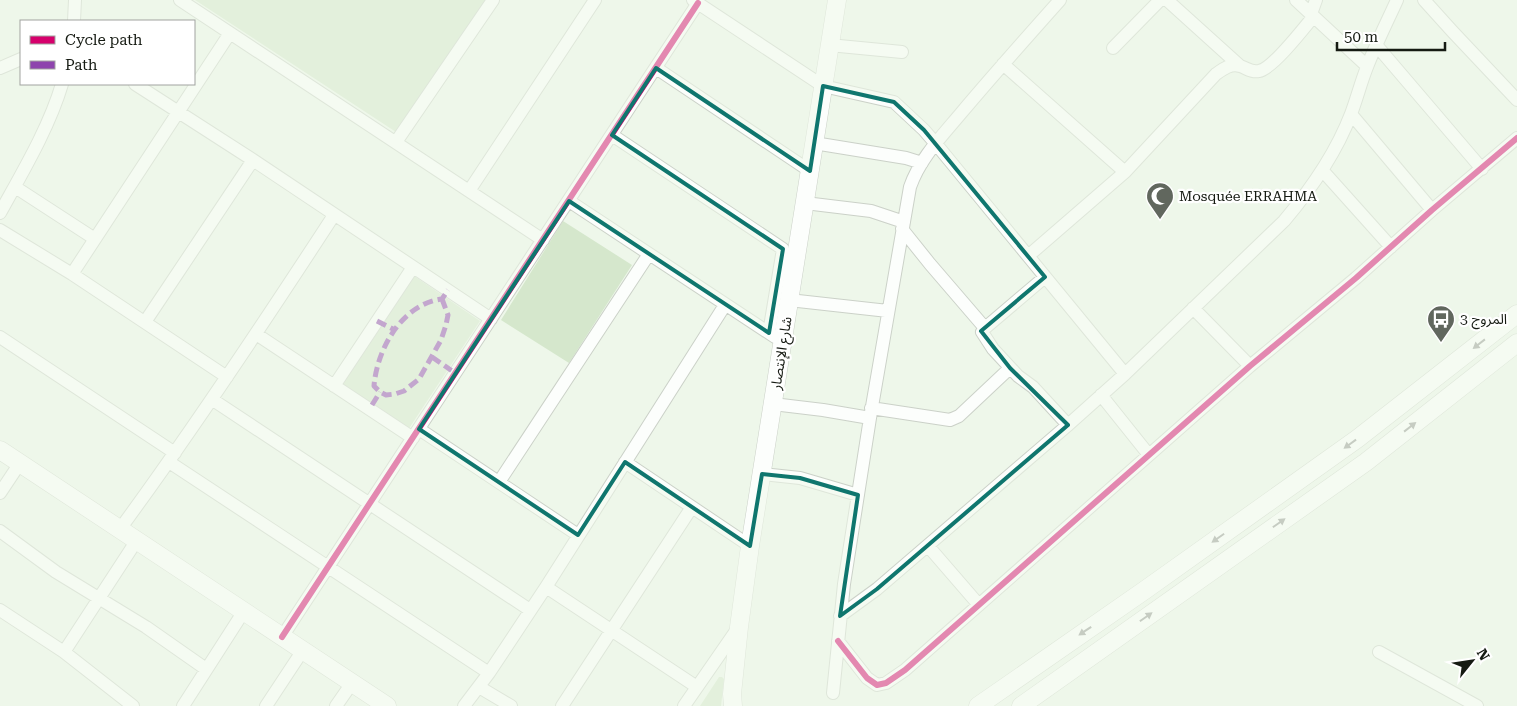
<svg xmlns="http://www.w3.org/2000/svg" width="1517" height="706" font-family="'Roboto Serif','Noto Sans Arabic',serif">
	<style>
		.green { fill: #d5e7cc }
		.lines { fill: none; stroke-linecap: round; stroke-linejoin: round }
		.street-casing { stroke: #cbd1c8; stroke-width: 14 }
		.secondary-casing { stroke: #cbd1c8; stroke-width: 19 }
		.street { stroke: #fcfefc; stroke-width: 12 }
		.secondary { stroke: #fcfefc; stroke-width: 18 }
		.quiet { stroke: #8e44ad; stroke-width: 5; stroke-dasharray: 10 5; stroke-linecap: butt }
		.cycleway-casing { stroke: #fff; stroke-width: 9 }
		.cycleway { stroke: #d6006c; stroke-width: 6 }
		.oneway { fill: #949793 }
		.marked { fill: none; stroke: #0f766e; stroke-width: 4; stroke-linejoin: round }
		.labels { text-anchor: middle; stroke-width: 4.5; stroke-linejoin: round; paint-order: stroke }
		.poi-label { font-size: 14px; fill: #151a12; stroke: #fff; text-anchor: start }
		.street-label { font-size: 14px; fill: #151a12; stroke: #fff }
	</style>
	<rect width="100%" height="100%" fill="#eef7ea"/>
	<path class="green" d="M 195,0 L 488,0 L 399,134 Z
		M 563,221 L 632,265 L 569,363 L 501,320 Z
		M 414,276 L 480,321 L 408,430 L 342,385 Z
		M 719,677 L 722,677 L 724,679 L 721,706 L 700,706 Z"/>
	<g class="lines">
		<g class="street-casing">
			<path id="street" d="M 180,0 L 543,240
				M 693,0 L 823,86 L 894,102 L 924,130 L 936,144 L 1125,374
				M 1167,0 L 1240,66
				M 1296,0 L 1367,66
				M 1424,0 L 1452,31 L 1517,100
				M 1311,14 L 1316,0
				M 74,21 L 75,0
				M 829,45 L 902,52
				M 1377,46 L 1482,169
				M 1113,48 L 1160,0
				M 1003,64 L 1125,172 L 1028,256
				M 0,68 L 21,59
				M 656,68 L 810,171
				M 135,84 L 253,160 L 491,319
				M 1351,114 L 1432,210
				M 612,135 L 783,249 L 769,333
				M 396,142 L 493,0
				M 814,143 L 906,158 L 922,163
				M 1322,170 L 1391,247
				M 1125,172 L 1216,74 C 1223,69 1231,63 1240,66 C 1247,68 1251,73 1259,71 C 1272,69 1304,28 1313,17
				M 15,187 L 95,239
				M 469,191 L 595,0
				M 569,201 L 775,337
				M 805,203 L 871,211 L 904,222
				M 0,213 C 22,173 49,128 62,84
				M 902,229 L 930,264 L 985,328
				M 0,230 L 72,274 L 227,377
				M 72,274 L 230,33
				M 1045,277 L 985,328 L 982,332 L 993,349 L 1018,376 L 1033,387 L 1068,425
				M 789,300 L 888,311
				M 1193,308 L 1250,366
				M 145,322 L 253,160
				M 256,334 L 413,438
				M 0,337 L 175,453
				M 334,386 L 413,267
				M 1101,395 L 1149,455
				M 213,400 L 530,610
				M 773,404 L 823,410 L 870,418
				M 871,408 L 950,420 L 959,416 L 1010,368
				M 419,429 L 578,535
				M 169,462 L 489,673
				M 625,462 L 750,546
				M 762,474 L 800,478 L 858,495
				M 499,482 L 649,254
				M 0,493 L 20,463
				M 120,529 C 195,427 265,321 334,215
				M 0,531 L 56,572 L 146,627 L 206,669
				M 928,546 L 979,605
				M 546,587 L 697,687
				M 0,610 L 64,652 L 133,706
				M 840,616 L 877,589 L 1068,425 L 1125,374 L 1284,221 C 1312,188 1336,153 1351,114 C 1357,98 1361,82 1367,67 C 1376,44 1387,22 1397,0
				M 282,637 L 698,3
				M 838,641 L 867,678 L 877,685 L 886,683 L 905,670 L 1250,366 L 1356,278 L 1432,210 L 1517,138
				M 64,652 L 137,540
				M 1379,652 L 1477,706
				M 479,687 L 511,706
				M 833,693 L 844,584 L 870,418 L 910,187 C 920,158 942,136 962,112 C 994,74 1027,37 1060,0
				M 183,706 L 244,611
				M 266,706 L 303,650
				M 336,706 L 352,683
				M 464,706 L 489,673 L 546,587 L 725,305
				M 562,706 L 692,507
				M 684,706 L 738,628"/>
		</g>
		<g class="secondary-casing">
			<path id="secondary" d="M 0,450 L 387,706
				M 733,706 L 732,694 L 739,627 L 750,546 L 837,0
				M 978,706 L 1145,590 L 1357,439 L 1517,314
				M 1021,706 L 1366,462 L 1517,343"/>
		</g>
		<use href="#street" class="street"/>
		<use href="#secondary" class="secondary"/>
		<path class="quiet" d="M 442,299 L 448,315 L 446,325 L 441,340 L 419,379 L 404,391 L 395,394 L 386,395 L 380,392 L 374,386 C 377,349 402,304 442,299 L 448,290
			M 377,321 L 395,330
			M 432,357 L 455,373
			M 372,405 L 380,392"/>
		<g class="cycleway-casing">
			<path id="cycleway" d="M 282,637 L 698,3
				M 838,641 L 867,678 L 877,685 L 886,683 L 905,670 L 1250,366 L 1356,278 L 1432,210 L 1517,138"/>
		</g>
		<use href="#cycleway" class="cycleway"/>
	</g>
	<defs><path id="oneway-solid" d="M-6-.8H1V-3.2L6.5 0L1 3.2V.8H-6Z" transform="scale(1.25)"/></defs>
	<g class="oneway">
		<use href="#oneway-solid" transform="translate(1479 344) rotate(142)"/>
		<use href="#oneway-solid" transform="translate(1410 427) rotate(-38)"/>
		<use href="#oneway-solid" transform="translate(1350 444) rotate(144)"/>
		<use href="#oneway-solid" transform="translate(1279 523) rotate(-35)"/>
		<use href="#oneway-solid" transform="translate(1218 538) rotate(145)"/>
		<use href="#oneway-solid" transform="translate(1146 617) rotate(-35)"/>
		<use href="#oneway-solid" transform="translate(1085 631) rotate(146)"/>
	</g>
	<path d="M0 0H1517V706H0ZM 656,68 L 810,171 L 823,86 L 894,102 L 924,130 L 1045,277 L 981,331 L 1010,368 L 1068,425 L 877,589 L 840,616 L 858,495 L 800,478 L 762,474 L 750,546 L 625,462 L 578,535 L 419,429 L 569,201 L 769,333 L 783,249 L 612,135 Z" fill="#eef7ea" fill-opacity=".55" fill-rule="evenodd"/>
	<path class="marked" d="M 656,68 L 810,171 L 823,86 L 894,102 L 924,130 L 1045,277 L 981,331 L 1010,368 L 1068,425 L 877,589 L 840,616 L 858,495 L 800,478 L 762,474 L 750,546 L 625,462 L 578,535 L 419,429 L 569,201 L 769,333 L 783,249 L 612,135 Z"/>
	<defs>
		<g id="mosque-pin" transform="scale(1.4375)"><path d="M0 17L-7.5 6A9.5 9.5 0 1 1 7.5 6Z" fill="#61675e" stroke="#fff"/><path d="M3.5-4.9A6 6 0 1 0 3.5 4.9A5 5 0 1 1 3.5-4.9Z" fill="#fff"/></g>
		<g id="bus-pin" transform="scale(1.4375)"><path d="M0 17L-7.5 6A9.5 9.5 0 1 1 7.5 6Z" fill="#61675e" stroke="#fff"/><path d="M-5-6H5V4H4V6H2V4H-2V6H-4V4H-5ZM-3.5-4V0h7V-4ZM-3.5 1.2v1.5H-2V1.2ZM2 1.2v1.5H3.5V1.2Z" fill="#fff"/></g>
	</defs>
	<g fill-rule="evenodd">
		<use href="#mosque-pin" x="1160" y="196"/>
		<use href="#bus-pin" x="1441" y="319"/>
	</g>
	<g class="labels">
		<g class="poi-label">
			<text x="1179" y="201">Mosquée ERRAHMA</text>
			<text x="1460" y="324">المروج 3</text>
		</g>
		<g class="street-label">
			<text transform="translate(781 353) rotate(-81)" y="5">شارع الإنتصار</text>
		</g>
	</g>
	<rect x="20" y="20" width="175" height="65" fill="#ffffff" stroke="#a1a3a0"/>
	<rect x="30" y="36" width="25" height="8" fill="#d6006c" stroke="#a1a3a0"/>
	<text x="65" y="45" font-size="15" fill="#151a12">Cycle path</text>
	<rect x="30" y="61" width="25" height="8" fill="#8e44ad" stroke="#a1a3a0"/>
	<text x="65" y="70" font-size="15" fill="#151a12">Path</text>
	<g transform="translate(1472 661) rotate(60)" stroke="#ffffff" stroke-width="4" paint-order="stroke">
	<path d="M0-4L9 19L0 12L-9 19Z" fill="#151a12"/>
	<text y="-8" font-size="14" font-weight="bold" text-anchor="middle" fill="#151a12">N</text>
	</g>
	<path d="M1337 42v8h108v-8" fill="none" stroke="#151a12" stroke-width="2.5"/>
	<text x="1344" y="42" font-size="15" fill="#151a12" stroke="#ffffff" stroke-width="4" paint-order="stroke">50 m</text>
</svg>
